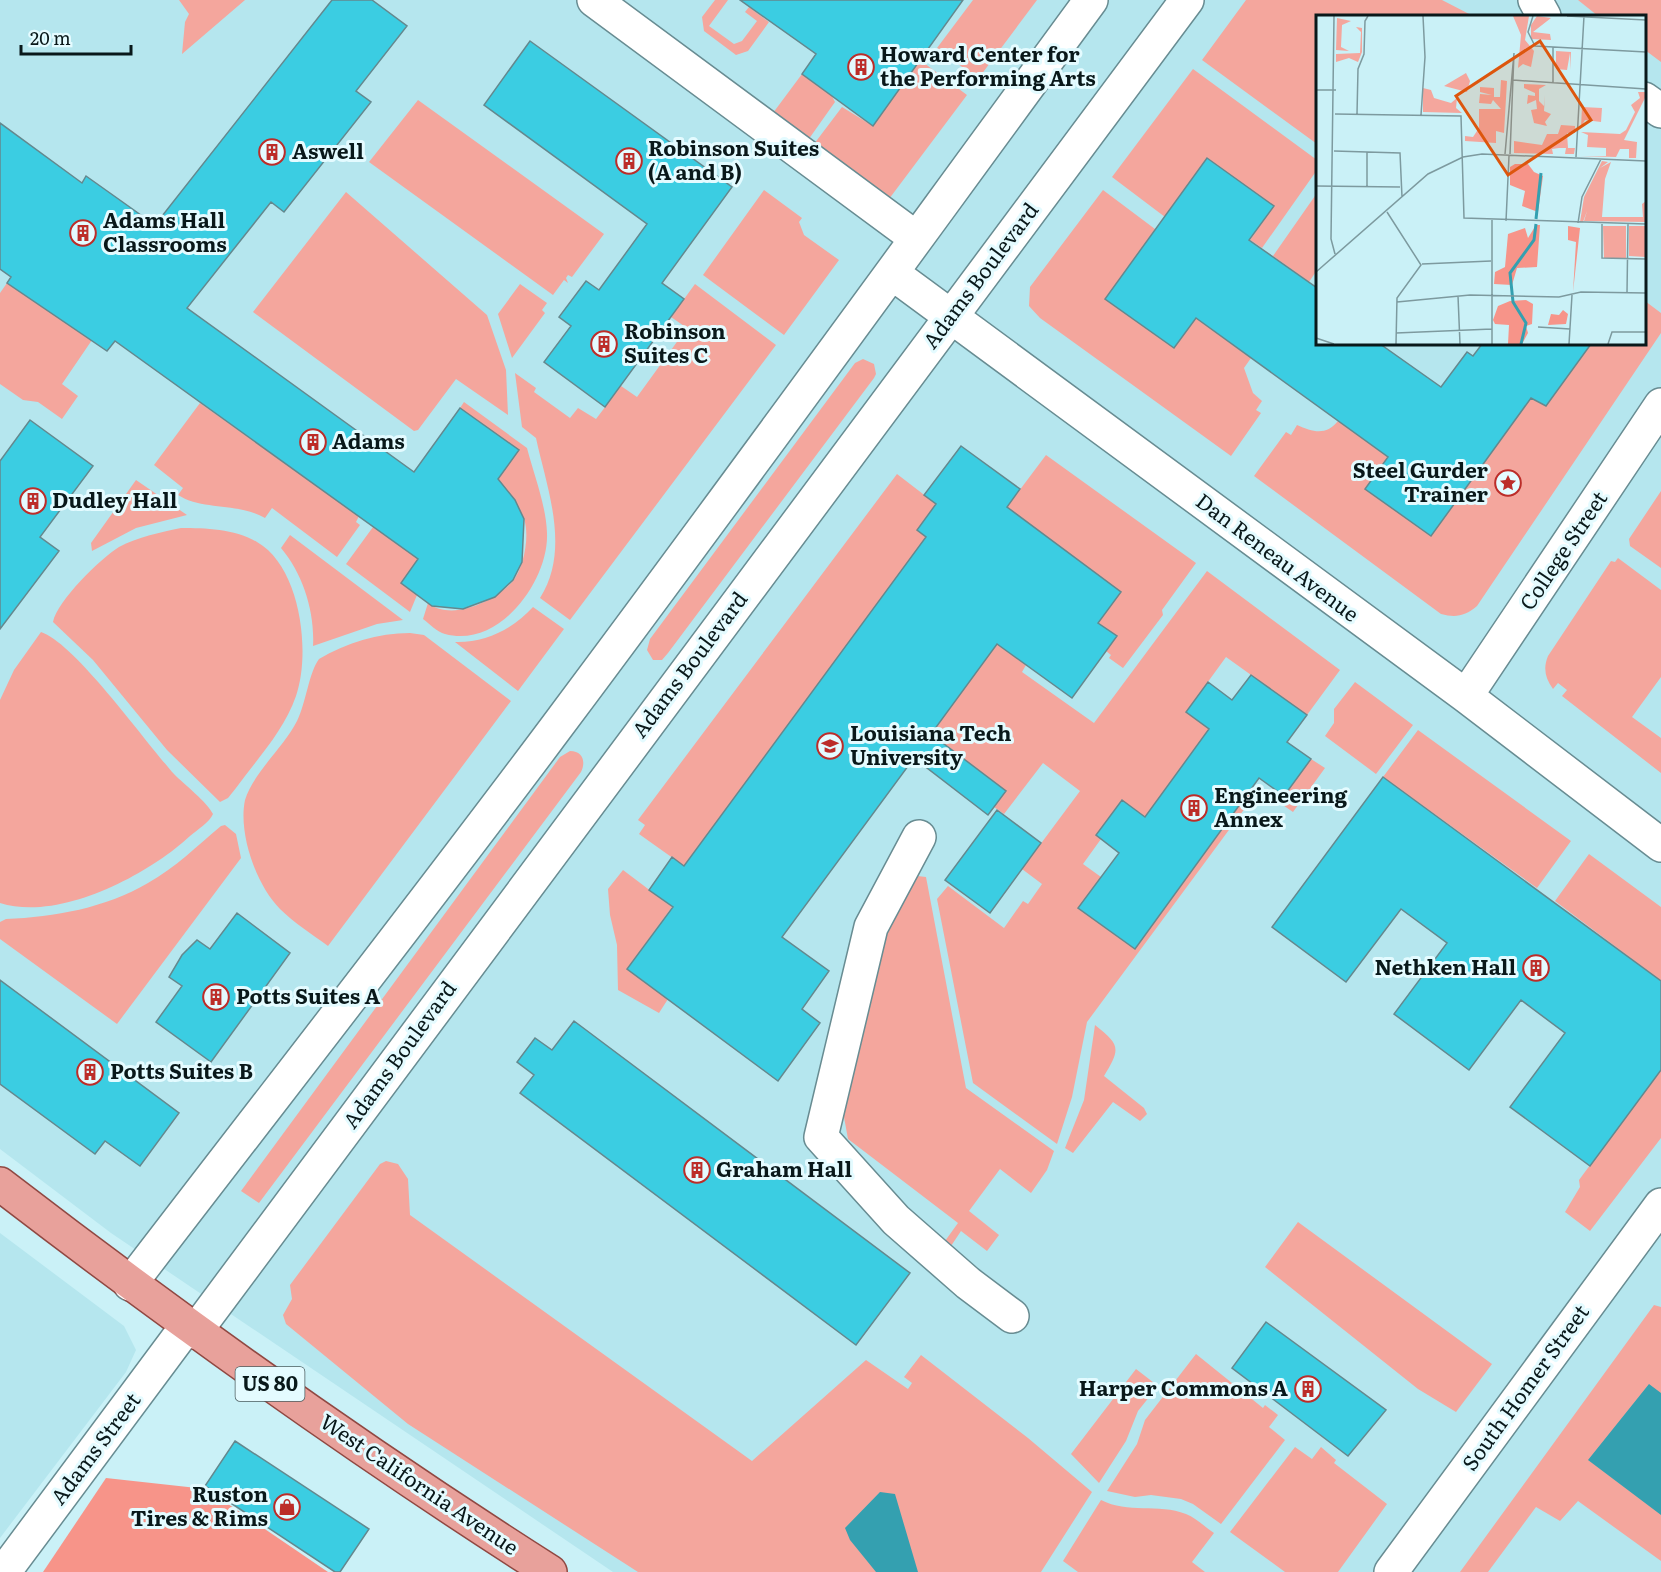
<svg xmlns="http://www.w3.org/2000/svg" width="1661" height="1572" font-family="Literata,serif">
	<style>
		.built { fill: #b5e6ee; fill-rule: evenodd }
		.green { fill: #f4a69d }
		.forest { fill: #f79489 }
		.water { fill: #34a0b0 }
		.building { fill: #3bcde2; stroke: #64888e; stroke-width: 1.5 }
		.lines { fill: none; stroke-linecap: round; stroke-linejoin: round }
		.minor-casing { stroke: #688c92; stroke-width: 36 }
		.major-casing { stroke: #904842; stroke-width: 36 }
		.minor { stroke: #fff; stroke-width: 33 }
		.major { stroke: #e8a19b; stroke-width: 33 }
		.labels { text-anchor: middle; stroke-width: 6; stroke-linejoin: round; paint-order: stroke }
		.shield { fill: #e4fbff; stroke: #4b5c5f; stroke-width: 1.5 }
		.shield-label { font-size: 20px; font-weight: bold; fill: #09181a }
		.poi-label { font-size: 21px; font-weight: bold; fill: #09181a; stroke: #e4fbff; text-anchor: start }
		.street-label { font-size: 21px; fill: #09181a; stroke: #e4fbff }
		.inset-river { fill: none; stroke: #34a0b0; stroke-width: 3 }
		.inset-road { fill: none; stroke: #7d9a9f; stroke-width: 1.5 }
		.view { fill: #dd560d; fill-opacity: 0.15; stroke: #dd560d; stroke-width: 3 }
		.inset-edge { fill: none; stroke: #09181a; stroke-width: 3 }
	</style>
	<rect width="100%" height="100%" fill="#caf1f7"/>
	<path class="built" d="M 0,0 L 1661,0 L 1661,1572 L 613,1572 L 111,1233 L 0,1149 ZM 1318,16 L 1644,16 L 1644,344 L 1318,344 Z
		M 0,1233 L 124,1326 L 136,1350 L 126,1372 L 0,1538 Z"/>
	<path class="green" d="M 179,0 L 245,0 L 182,54 L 185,22 L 189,14 Z
		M 715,0 L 728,0 L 709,26 L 734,44 L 742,41 L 757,21 L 745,12 L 749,7 L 769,22 L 748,51 L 736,55 L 704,31 L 702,17 Z
		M 973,0 L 1037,0 L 978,79 L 937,48 Z
		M 1246,0 L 1442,0 L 1473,16 L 1318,16 L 1317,144 L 1202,60 Z
		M 1578,0 L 1661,0 L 1661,62 L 1645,50 L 1644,16 L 1598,16 Z
		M 920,60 L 967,95 L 886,203 L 811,148 L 842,107 L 873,126 Z
		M 1193,69 L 1317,160 L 1317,170 L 1262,248 L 1250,240 L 1274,206 L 1207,158 L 1165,217 L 1112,177 Z
		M 802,74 L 832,96 L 835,102 L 806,143 L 770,117 Z
		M 418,100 L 604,234 L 572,277 L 568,275 L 566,278 L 568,283 L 564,280 L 553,295 L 369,162 Z
		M 764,190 L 802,218 L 799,222 L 804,235 L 839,260 L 784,335 L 703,275 Z
		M 1103,190 L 1155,229 L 1106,299 L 1174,348 L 1196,318 L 1251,358 L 1244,368 L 1253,393 L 1262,401 L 1256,410 L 1261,413 L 1231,456 L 1040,318 L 1029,306 L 1030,287 Z
		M 346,192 L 487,315 L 506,370 L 508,415 L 456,379 L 418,430 L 414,431 L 253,312 Z
		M 1317,193 L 1317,270 L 1309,282 L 1273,256 Z
		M 7,283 L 92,340 L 62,384 L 78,396 L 62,419 L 38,402 L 23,400 L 0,384 L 0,293 Z
		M 520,284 L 547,303 L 542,310 L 545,313 L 512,358 L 498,314 Z
		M 695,284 L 776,345 L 570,620 L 540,598 C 571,549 547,489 536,438 L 522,427 L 515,373 L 536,388 L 534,392 L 570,418 L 578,408 L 596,419 L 621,386 L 637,397 L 687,328 L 671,317 Z
		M 1645,301 L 1661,313 L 1661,333 L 1477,606 C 1465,616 1456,618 1441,614 L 1254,476 L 1286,432 L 1291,435 L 1297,425 C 1313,432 1326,436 1338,421 L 1388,457 L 1366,489 L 1431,536 L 1531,398 L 1546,405 L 1591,344 L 1644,344 Z
		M 863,359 L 874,364 L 876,374 L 874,378 L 668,653 L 662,660 L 653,660 L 647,650 L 650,639 L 855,363 Z
		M 464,402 L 527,448 C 534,475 546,505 547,533 C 549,581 499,649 445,634 C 437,632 430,624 423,619 L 428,603 C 452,622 495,601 512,582 C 524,568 530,536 524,519 C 519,507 504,493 496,482 L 519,450 L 460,408 Z
		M 200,403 L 359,516 L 356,522 L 360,525 L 337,557 L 272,508 L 265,518 C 237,502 203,511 178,495 L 183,488 L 154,465 Z
		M 1046,455 L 1196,563 L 1162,610 L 1163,615 L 1123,668 L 1109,658 L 1111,655 L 1106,651 L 1117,636 L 1098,623 L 1121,592 L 1007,507 Z
		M 897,474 L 936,504 L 917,530 L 937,546 L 904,567 L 684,866 L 639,834 L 645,825 L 638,820 Z
		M 136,480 L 187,515 L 136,528 L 92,551 L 91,543 Z
		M 1661,491 L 1661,568 L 1630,546 L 1629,539 Z
		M 373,527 L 418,559 L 401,583 L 417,595 L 410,612 L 346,564 Z
		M 181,528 C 206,528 235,529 257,542 C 301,567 311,653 296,696 C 284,731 257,759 236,788 L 228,798 L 220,802 L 167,750 L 93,660 L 53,622 C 57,601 101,558 119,547 C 137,537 162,532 181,528 Z
		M 290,535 L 403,620 L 377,624 L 313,646 C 315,612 303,574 281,548 Z
		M 1618,558 L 1661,590 L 1661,677 L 1632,717 L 1661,738 L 1661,773 L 1562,696 L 1567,690 L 1558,683 L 1553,689 C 1545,678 1543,668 1548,656 L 1611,561 L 1615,562 Z
		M 1207,571 L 1340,670 L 1307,715 L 1226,657 L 1186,712 L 1209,729 L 1145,817 L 1122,800 L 1097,835 L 1101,839 L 1083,864 L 1101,877 L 1079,908 L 1135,949 L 1249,792 L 1254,796 L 1087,1022 L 1072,1097 L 1057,1144 L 973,1083 L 937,899 L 948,886 L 1004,928 L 1023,901 L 1028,904 L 1042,884 L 1022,869 L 1080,791 L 1043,763 L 1004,814 L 994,807 L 1006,791 L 952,750 L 933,773 L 913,758 L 997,644 L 1026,665 L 1022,672 L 1094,723 Z
		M 533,607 L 564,629 L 518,691 L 455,642 C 485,643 513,629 533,607 Z
		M 41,632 C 75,643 146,743 174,774 C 185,785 207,802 213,814 C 209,823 198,829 190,836 C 148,875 59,922 0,903 L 0,700 L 14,670 Z
		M 410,633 L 424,635 L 511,701 L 328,946 C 312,934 294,923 280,909 C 256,885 238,833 245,800 C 253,773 284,747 297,721 C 306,703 309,672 319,659 C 346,643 378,633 410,633 Z
		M 1355,682 L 1413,725 L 1376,774 L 1325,736 L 1334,723 L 1334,709 Z
		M 1418,730 L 1571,841 L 1537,888 L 1383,777 Z
		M 570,751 C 583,751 586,762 581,772 L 259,1203 L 241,1191 L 560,757 Z
		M 1311,759 L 1325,768 L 1293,812 L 1268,795 L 1273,788 L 1284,795 Z
		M 225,825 L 236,834 L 241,858 L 117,1024 L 0,939 L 0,922 L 6,919 C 55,917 105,908 148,883 C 175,868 197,846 221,826 Z
		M 1589,854 L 1661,907 L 1661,981 L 1555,901 Z
		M 623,870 L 672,907 L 627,969 L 668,999 L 659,1013 L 618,990 L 617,945 L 610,915 L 608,889 Z
		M 909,875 L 926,877 L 966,1088 L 1054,1151 L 1047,1170 L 1031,1193 L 1000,1169 L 969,1211 L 999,1235 L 987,1251 L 961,1231 L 951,1246 L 945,1241 L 958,1223 L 848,1139 L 844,1117 L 845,1089 L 870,972 Z
		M 1095,1025 C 1120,1045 1121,1048 1104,1076 L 1144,1108 L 1147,1114 L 1140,1121 L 1113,1102 L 1073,1153 L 1065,1148 L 1084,1100 Z
		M 1661,1069 L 1661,1138 L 1590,1231 L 1565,1212 L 1580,1187 L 1579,1180 Z
		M 386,1161 L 398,1164 L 408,1179 L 410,1215 L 752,1461 L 866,1360 L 908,1389 L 912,1383 L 904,1377 L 921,1355 L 1028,1438 L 1092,1492 L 1041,1572 L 638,1572 L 408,1424 L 286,1324 L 283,1315 L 292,1299 L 290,1285 L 380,1164 Z
		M 1298,1222 L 1492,1364 L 1456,1412 L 1418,1389 L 1265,1267 Z
		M 1654,1305 L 1661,1307 L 1661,1561 L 1578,1501 L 1560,1521 L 1536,1507 L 1488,1572 L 1460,1572 Z
		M 1196,1354 L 1263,1408 L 1265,1405 L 1278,1415 L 1269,1427 L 1285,1440 L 1221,1524 L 1193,1504 L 1181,1499 L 1151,1495 L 1135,1497 L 1107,1491 L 1137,1444 L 1145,1420 Z
		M 1136,1369 L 1158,1386 L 1138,1411 L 1126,1441 L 1099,1483 L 1071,1454 Z
		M 1295,1447 L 1312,1459 L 1321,1447 L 1336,1460 L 1334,1463 L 1387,1504 L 1338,1572 L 1285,1572 L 1230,1532 Z
		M 1101,1500 C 1128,1514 1158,1503 1186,1514 C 1196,1518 1205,1527 1214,1533 L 1192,1562 L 1205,1572 L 1078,1572 L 1063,1561 Z"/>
	<path class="forest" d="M 106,1478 L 206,1489 L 328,1572 L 43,1572 Z"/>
	<path class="water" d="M 1649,1384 L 1661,1393 L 1661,1515 L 1588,1460 Z
		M 880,1492 L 895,1494 L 918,1572 L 876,1572 L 850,1540 L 845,1528 Z"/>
	<path class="building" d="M 332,0 L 372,0 L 407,26 L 356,91 L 371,102 L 284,212 L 271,202 L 187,308 L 414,472 L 460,408 L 519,450 L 498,479 L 515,500 L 524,519 L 522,562 L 513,580 L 495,597 L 463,609 L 432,606 L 401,583 L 418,559 L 115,341 L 107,351 L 7,283 L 11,277 L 0,269 L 0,123 L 82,183 L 86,176 L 155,225 Z
		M 740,0 L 963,0 L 873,126 L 802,74 L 816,54 Z
		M 530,41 L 732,187 L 662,283 L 684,299 L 605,407 L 544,362 L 571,326 L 559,317 L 586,281 L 599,290 L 647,224 L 484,105 Z
		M 1207,158 L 1274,206 L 1249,240 L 1317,288 L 1317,344 L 1380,344 L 1441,387 L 1467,352 L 1473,356 L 1482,344 L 1591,344 L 1546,406 L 1531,398 L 1431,536 L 1365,489 L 1388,457 L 1196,318 L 1174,348 L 1105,299 Z
		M 30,420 L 93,466 L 40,537 L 59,551 L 0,629 L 0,461 Z
		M 961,446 L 1020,489 L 1007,507 L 1121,592 L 1098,623 L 1117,636 L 1072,698 L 997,644 L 931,734 L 1006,791 L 988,815 L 914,758 L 782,937 L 829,971 L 802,1009 L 820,1023 L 778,1081 L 627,969 L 673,907 L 649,890 L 672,857 L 684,866 L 926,537 L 917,530 L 936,504 L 924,495 Z
		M 1251,675 L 1307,715 L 1287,742 L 1311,759 L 1284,796 L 1259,778 L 1135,949 L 1078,908 L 1119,853 L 1096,835 L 1122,800 L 1145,817 L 1209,729 L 1186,712 L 1208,682 L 1232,700 Z
		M 1383,777 L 1661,981 L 1661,1070 L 1590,1166 L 1510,1107 L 1565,1033 L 1521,1000 L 1469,1070 L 1394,1014 L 1447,943 L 1401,909 L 1346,982 L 1272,927 Z
		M 997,810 L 1041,843 L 990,913 L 945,880 Z
		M 237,913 L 290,953 L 211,1062 L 156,1022 L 182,986 L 169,977 L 182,955 L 197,940 L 210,949 Z
		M 0,980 L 179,1113 L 140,1166 L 105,1141 L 95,1154 L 0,1084 Z
		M 574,1021 L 910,1273 L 856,1345 L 520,1093 L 534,1075 L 517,1062 L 535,1038 L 552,1050 Z
		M 1266,1322 L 1386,1410 L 1348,1456 L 1232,1368 Z
		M 235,1441 L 369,1529 L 340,1572 L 335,1572 L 205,1486 Z"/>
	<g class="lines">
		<g class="minor-casing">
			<path id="minor" d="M 594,0 L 916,238
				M 1535,0 L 1544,16
				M 1644,99 L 1661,111
				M 892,273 L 1466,696 L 1661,845
				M 1466,696 L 1661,405
				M 919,837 L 871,927 L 821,1137 L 896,1220 L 968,1283 L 1012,1316
				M 130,1284 C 274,1096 420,910 561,721 C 740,482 915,240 1091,0
				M 195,1332 L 1187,0
				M 4,1572 L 187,1326
				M 1391,1572 L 1661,1205"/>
		</g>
		<g class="major-casing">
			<path id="major" d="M 0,1184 C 178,1321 360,1451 550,1572"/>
		</g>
		<use href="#minor" class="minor"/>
		<use href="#major" class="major"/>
	</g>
	<defs>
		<g id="building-ring" transform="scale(1.35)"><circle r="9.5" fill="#e4fbff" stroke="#bc2d29" stroke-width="1.5"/><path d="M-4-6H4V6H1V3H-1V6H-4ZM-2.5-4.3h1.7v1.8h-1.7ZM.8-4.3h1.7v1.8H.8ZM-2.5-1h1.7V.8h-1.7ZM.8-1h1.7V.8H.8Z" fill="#bc2d29"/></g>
		<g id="sight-ring" transform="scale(1.35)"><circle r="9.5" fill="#e4fbff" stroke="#bc2d29" stroke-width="1.5"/><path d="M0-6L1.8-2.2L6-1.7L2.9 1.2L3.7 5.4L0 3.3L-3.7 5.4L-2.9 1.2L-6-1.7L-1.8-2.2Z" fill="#bc2d29"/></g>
		<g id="university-ring" transform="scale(1.35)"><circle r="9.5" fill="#e4fbff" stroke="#bc2d29" stroke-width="1.5"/><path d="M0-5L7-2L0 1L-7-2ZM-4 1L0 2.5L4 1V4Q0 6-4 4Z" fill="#bc2d29"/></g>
		<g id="shop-ring" transform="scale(1.35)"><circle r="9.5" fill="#e4fbff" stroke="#bc2d29" stroke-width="1.5"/><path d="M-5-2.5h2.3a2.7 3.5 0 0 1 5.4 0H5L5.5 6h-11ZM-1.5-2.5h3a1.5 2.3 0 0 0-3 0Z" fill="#bc2d29"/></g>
	</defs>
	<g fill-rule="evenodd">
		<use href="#building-ring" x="861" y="67"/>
		<use href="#building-ring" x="272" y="152"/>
		<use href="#building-ring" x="629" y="161"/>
		<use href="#building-ring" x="83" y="233"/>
		<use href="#building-ring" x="604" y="344"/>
		<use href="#building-ring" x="313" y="442"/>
		<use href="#sight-ring" x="1508" y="483"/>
		<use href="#building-ring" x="33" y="501"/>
		<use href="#university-ring" x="830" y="746"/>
		<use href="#building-ring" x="1194" y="808"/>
		<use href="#building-ring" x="1536" y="968"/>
		<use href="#building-ring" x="216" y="997"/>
		<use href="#building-ring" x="90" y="1072"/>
		<use href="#building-ring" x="697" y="1170"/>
		<use href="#building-ring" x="1308" y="1389"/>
		<use href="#shop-ring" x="287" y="1507"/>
	</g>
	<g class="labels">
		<rect class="shield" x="235.5" y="1367" width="69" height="34" rx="4.5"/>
		<g class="shield-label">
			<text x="270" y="1391">US 80</text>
		</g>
		<g class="poi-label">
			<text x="880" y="62">Howard Center for<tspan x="880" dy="24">the Performing Arts</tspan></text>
			<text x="648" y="156">Robinson Suites<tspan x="648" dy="24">(A and B)</tspan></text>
			<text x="292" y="159">Aswell</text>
			<text x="103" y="228">Adams Hall<tspan x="103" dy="24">Classrooms</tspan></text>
			<text x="624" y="339">Robinson<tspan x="624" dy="24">Suites C</tspan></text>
			<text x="332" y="449">Adams</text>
			<text x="1488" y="478" text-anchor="end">Steel Gurder<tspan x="1488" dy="24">Trainer</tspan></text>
			<text x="52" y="508">Dudley Hall</text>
			<text x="850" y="741">Louisiana Tech<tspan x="850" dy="24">University</tspan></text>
			<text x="1214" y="803">Engineering<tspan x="1214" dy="24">Annex</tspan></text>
			<text x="1516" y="975" text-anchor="end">Nethken Hall</text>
			<text x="236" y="1004">Potts Suites A</text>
			<text x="110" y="1079">Potts Suites B</text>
			<text x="716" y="1177">Graham Hall</text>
			<text x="1288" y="1396" text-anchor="end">Harper Commons A</text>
			<text x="268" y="1502" text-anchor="end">Ruston<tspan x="268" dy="24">Tires &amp; Rims</tspan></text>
		</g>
		<g class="street-label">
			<text transform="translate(981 276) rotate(-53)" y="7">Adams Boulevard</text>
			<text transform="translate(1564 551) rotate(-56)" y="7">College Street</text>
			<text transform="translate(1277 558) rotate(37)" y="7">Dan Reneau Avenue</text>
			<text transform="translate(690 665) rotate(-53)" y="7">Adams Boulevard</text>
			<text transform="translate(400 1055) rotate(-54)" y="7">Adams Boulevard</text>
			<text transform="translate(1526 1388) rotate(-54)" y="7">South Homer Street</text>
			<text transform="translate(96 1449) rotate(-53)" y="7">Adams Street</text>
			<text transform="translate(419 1485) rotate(34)" y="7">West California Avenue</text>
		</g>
	</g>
	<g transform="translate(1316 15)">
		<rect width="330" height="330" fill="#caf1f7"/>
		<path d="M 197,1 L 213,1 L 209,25 L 218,36 L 215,52 L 207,49 L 202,53 L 205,20 ZM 221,1 L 235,3 L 217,17 L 234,19 L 235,25 L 215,24 L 215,10 ZM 21,3 L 35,6 L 26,10 L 25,32 L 33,36 L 20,35 ZM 40,12 L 46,13 L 46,37 L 42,47 L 33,43 L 20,47 L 20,39 L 44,38 L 45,17 ZM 240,36 L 255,37 L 254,55 L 254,38 L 251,55 L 240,54 ZM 150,58 L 154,66 L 151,77 L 128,71 ZM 185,65 L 191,66 L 188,118 L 180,116 L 180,128 L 149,126 L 149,121 L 157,122 L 163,113 L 163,94 L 185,94 L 177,85 L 175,89 L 163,88 L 164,79 L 176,80 L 164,77 L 164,72 L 178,73 L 178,82 L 184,82 ZM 208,69 L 230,70 L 223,74 L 223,86 L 228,91 L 229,80 L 228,96 L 235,99 L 229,107 L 231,111 L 218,108 L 215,95 L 221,94 L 220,85 L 211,89 L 212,80 L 219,81 L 219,78 L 208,73 ZM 107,73 L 115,75 L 118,83 L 135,88 L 141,83 L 140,93 L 146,98 L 107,97 ZM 322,77 L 330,77 L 330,81 L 308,125 L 321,127 L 320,143 L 313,143 L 313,134 L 304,134 L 300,142 L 264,141 L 290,141 L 290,133 L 271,132 L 272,120 L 265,117 L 304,119 L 310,115 L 319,97 L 315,90 L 324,83 ZM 266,92 L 286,93 L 285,107 L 269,105 L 265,112 ZM 245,110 L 259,111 L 259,118 L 251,118 L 252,133 L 259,133 L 258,139 L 249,139 L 250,133 L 243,133 L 236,134 L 237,139 L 198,138 L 198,126 L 226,130 L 231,119 L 242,119 ZM 286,146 L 292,147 L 284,153 L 295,147 L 289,164 L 286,202 L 327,202 L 326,189 L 330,186 L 330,207 L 268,206 L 271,196 L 267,207 L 264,207 L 268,182 ZM 287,211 L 310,211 L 310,243 L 288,243 ZM 313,211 L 330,211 L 330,242 L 313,241 Z" fill="#f4a69d"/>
		<path d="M 199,149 L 212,149 L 218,157 L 227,161 L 222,197 L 206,191 L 209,176 L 194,170 L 194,152 ZM 220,210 L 224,210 L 221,252 L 201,253 L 196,270 L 178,269 L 179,257 L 189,252 L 192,219 L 209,213 L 212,223 ZM 252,211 L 264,213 L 257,277 L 260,227 L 252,225 ZM 194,286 L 210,285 L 217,289 L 216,309 L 210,311 L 212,318 L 206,329 L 192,329 L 193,310 L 179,309 L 177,305 L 182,291 ZM 247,295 L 252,299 L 250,309 L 232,310 L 235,299 L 243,300 Z" fill="#f79489"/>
		<path class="inset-river" d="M 220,204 L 225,158M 205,329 L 210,308 L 197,287 L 194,258 L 218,225 L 220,209"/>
		<path class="inset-road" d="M 18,1 L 15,224 L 19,239M 217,1 L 212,17 L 219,31 L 330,37M 251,1 L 330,5M 197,65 L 330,74M 237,68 L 237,32M 0,75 L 20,75M 19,99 L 145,101 L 148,203 L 330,209M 41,99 L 42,54 L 48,39 L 49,6 L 52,1M 105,100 L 109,42 L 107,1M 18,136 L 84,138 L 86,182M 189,139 L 198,38 L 194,139M 260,142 L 268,1M 0,171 L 84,172M 51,171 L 51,137M 71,197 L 105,250 L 81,283 L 80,329M 190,206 L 193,141M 262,208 L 266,182 L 285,144M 286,209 L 286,243 L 330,244M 106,249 L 175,246M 0,257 L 112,159 L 147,142 L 166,139 L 330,146M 311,278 L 312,209M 142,281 L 144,329M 81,287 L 154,280 L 243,282 L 265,277 L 330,278M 222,312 L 254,314M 80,318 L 176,314M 0,323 L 18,329M 176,329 L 176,205M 253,329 L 256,280M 292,329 L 296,317 L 330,317"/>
		<path class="view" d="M 224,26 L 275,105 L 192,160 L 140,81 Z"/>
		<rect width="330" height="330" class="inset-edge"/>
	</g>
	<path d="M21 45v9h110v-9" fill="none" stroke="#09181a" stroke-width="3"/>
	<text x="30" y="45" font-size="18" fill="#09181a" stroke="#e4fbff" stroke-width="4.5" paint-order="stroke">20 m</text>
</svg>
